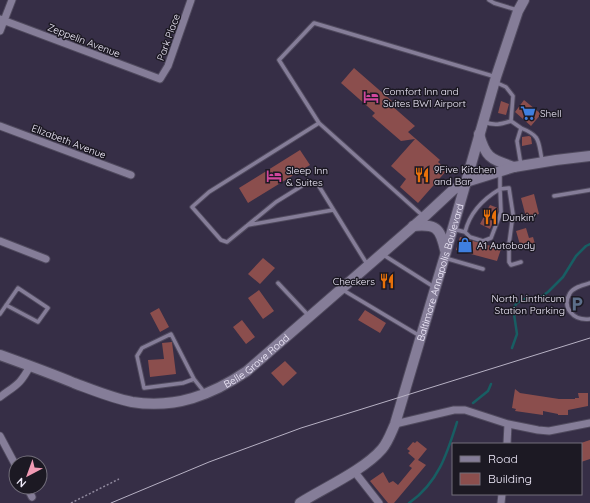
<svg xmlns="http://www.w3.org/2000/svg" width="590" height="503" font-family="Quicksand,sans-serif">
	<style>
		.lines { fill: none; stroke-linecap: round; stroke-linejoin: round }
		.stream { stroke: #185e63; stroke-width: 2.5 }
		.building { fill: #8b4e4d }
		.service-casing { stroke: #504a5e; stroke-width: 5.5 }
		.minor-casing { stroke: #504a5e; stroke-width: 9 }
		.secondary-casing { stroke: #504a5e; stroke-width: 12 }
		.path { stroke: #8f889d; stroke-width: 1.5; stroke-dasharray: 2 2; stroke-linecap: butt }
		.service { stroke: #857d98; stroke-width: 3.5 }
		.minor { stroke: #857d98; stroke-width: 7 }
		.secondary { stroke: #857d98; stroke-width: 10 }
		.tram { stroke: #b7b1c4; stroke-width: 1 }
		.labels { text-anchor: middle; stroke-width: 3; stroke-linejoin: round; paint-order: stroke }
		.street-label { font-size: 10px; fill: #f2edfd; stroke: #1c1923 }
		.poi-label { font-size: 10px; fill: #f2edfd; stroke: #1c1923; text-anchor: start }
	</style>
	<rect width="100%" height="100%" fill="#362e46"/>
	<g class="lines">
		<path class="stream" d="M 512,348 L 517,334 L 514,314 L 514,307 L 517,303 L 524,299 L 538,299 L 548,292 L 563,277 L 576,256 L 586,246 L 590,244
			M 473,403 L 488,391 L 491,384
			M 409,503 C 438,483 447,454 457,422"/>
	</g>
	<path class="building" d="M 354,68 L 393,102 L 391,105 L 415,126 L 408,132 L 440,160 L 438,162 L 447,170 L 418,203 L 400,187 L 406,179 L 391,166 L 415,139 L 401,141 L 372,116 L 375,113 L 341,83 Z
		M 524,100 L 541,114 L 531,126 L 515,112 Z
		M 501,101 L 509,104 L 506,115 L 498,113 Z
		M 529,136 L 531,137 L 532,144 L 522,146 L 522,137 Z
		M 300,150 L 310,165 L 248,203 L 239,188 Z
		M 534,194 L 539,214 L 526,217 L 521,198 Z
		M 490,205 L 498,208 L 498,211 L 490,229 L 480,224 Z
		M 526,228 L 529,238 L 533,237 L 535,244 L 521,248 L 516,231 Z
		M 460,237 L 501,249 L 497,261 L 456,250 Z
		M 263,258 L 275,268 L 260,284 L 248,274 Z
		M 259,290 L 274,311 L 263,319 L 248,298 Z
		M 159,308 L 169,327 L 160,332 L 150,313 Z
		M 365,310 L 386,323 L 380,333 L 358,320 Z
		M 242,320 L 255,337 L 246,344 L 233,327 Z
		M 172,342 L 176,374 L 150,377 L 148,360 L 164,359 L 162,343 Z
		M 285,361 L 297,373 L 283,386 L 271,373 Z
		M 515,389 L 520,393 L 559,399 L 575,399 L 575,398 L 579,398 L 578,393 L 588,393 L 588,406 L 568,410 L 568,415 L 558,415 L 558,414 L 543,411 L 543,415 L 515,411 L 516,409 L 512,408 Z
		M 590,440 L 590,459 L 581,462 L 581,443 Z
		M 417,441 L 427,449 L 418,460 L 426,465 L 394,503 L 388,503 L 370,481 L 383,472 L 389,483 L 393,481 L 398,485 L 412,468 L 409,466 L 415,459 L 408,453 L 410,451 L 407,449 L 413,442 L 415,443 Z"/>
	<g class="lines">
		<g class="service-casing">
			<path id="service" d="M 489,0 L 494,3 L 517,10
				M 511,121 L 521,128
				M 484,122 C 495,126 501,124 511,121 L 513,96 L 506,87 L 495,82
				M 319,123 L 209,192 L 192,207 L 221,240 L 227,242 L 276,202 L 305,184 L 317,183 L 367,264
				M 521,165 L 517,141 L 521,128 C 541,136 538,141 542,160
				M 500,173 L 500,189 C 483,199 470,212 465,232 L 470,237 L 483,241 L 491,238 L 501,212 L 500,189 L 509,188 L 513,214 L 509,244 L 509,262 L 511,265 L 521,262
				M 554,196 L 590,190
				M 423,216 L 319,123 L 279,60 L 314,23 L 496,77
				M 248,225 L 333,210
				M 453,229 L 465,232
				M 382,254 L 434,287
				M 445,258 L 483,269
				M 278,283 L 308,315
				M 590,283 C 583,285 574,287 570,293 C 561,308 574,321 590,319
				M 343,290 L 420,336
				M 0,314 L 18,288 L 48,308 L 38,322 L 6,305
				M 194,379 L 183,383 L 144,388 L 137,356 L 142,348 L 171,334 L 194,379 L 205,393"/>
		</g>
		<g class="minor-casing">
			<path id="minor" d="M 0,19 L 160,79 L 168,66 L 191,0
				M 0,31 L 12,0
				M 0,126 L 131,175
				M 0,241 L 46,259
				M 0,397 C 16,385 20,385 30,366
				M 395,424 L 454,410 L 465,410 L 508,424 L 538,430 L 549,431 L 590,423
				M 0,436 L 16,466
				M 507,444 L 508,424
				M 354,471 L 379,503
				M 27,487 L 32,497
				M 501,503 L 502,494"/>
		</g>
		<g class="secondary-casing">
			<g id="secondary">
				<path d="M 479,134 C 486,159 491,159 514,167"/>
				<path d="M 413,226 C 436,224 440,227 445,250"/>
				<path id="s1" d="M 0,355 C 25,364 50,373 74,383 C 93,390 112,398 132,402 C 175,409 212,395 247,371 L 424,217 L 453,190 L 466,182 L 514,167 L 556,160 L 590,156"/>
				<path id="s2" d="M 300,503 C 324,488 364,470 382,449 C 388,442 391,433 395,424 L 446,252 L 496,77 L 518,11 L 524,0"/>
			</g>
		</g>
		<path class="path" d="M 71,503 L 119,479"/>
		<use href="#service" class="service"/>
		<use href="#minor" class="minor"/>
		<use href="#secondary" class="secondary"/>
		<path class="tram" d="M 111,503 L 209,462 L 301,428 L 590,338"/>
	</g>
	<defs>
		<g id="hotel-bare" transform="scale(1.2)"><path d="M-6-4.5h1.5V1H6V5H4.5V3h-9V5H-6ZM-4 0a1.8 1.8 0 1 1 3.6 0ZM.5 0V-2.5h3Q6-2.5 6 0Z" fill="#d1479c" stroke="#1c1923" stroke-width="2.5" paint-order="stroke"/></g>
		<g id="supermarket-bare" transform="scale(1.2)"><path d="M-6-5.5h2.5l.6 2H6L4.5 2H-2.5L-4.4-4H-6ZM-1.5 3.2a1.3 1.3 0 1 0 .1 0ZM3 3.2a1.3 1.3 0 1 0 .1 0Z" fill="#3f7fe0" stroke="#1c1923" stroke-width="2.5" paint-order="stroke"/></g>
		<g id="restaurant-bare" transform="scale(1.2)"><path d="M-5-6h1v4h1v-4h1v4h1v-4h1v5L-1.5 .5V6h-2V.5L-5-1ZM5-6V6H3V1.5H1.5Q1.5-4 5-6Z" fill="#e8710a" stroke="#1c1923" stroke-width="2.5" paint-order="stroke"/></g>
		<g id="shop-bare" transform="scale(1.2)"><path d="M-5-2.5h2.3a2.7 3.5 0 0 1 5.4 0H5L5.5 6h-11ZM-1.5-2.5h3a1.5 2.3 0 0 0-3 0Z" fill="#3f7fe0" stroke="#1c1923" stroke-width="2.5" paint-order="stroke"/></g>
		<g id="parking-bare" transform="scale(1.2)"><path d="M-3.5-5.5H1a3.5 3.5 0 0 1 0 7H-1V5.5H-3.5ZM-1-3.4V-.6H.8a1.4 1.4 0 0 0 0-2.8Z" fill="#5c6f8a" stroke="#1c1923" stroke-width="2.5" paint-order="stroke"/></g>
	</defs>
	<g fill-rule="evenodd">
		<use href="#hotel-bare" x="371" y="97"/>
		<use href="#supermarket-bare" x="528" y="113"/>
		<use href="#restaurant-bare" x="422" y="175"/>
		<use href="#hotel-bare" x="274" y="176"/>
		<use href="#restaurant-bare" x="490" y="217"/>
		<use href="#shop-bare" x="465" y="245"/>
		<use href="#restaurant-bare" x="387" y="281"/>
		<use href="#parking-bare" x="577" y="304"/>
	</g>
	<g class="labels">
		<g class="street-label">
			<text transform="translate(168 37) rotate(-70)" y="4">Park Place</text>
			<text transform="translate(84 40) rotate(21)" y="4">Zeppelin Avenue</text>
			<text transform="translate(69 141) rotate(21)" y="4">Elizabeth Avenue</text>
			<text dy="4" stroke="none"><textPath href="#s2" startOffset="285">Baltimore Annapolis Boulevard</textPath></text>
			<text dy="4" stroke="none"><textPath href="#s1" startOffset="276">Belle Grove Road</textPath></text>
		</g>
		<g class="poi-label">
			<text x="383" y="95">Comfort Inn and<tspan x="383" dy="12">Suites BWI Airport</tspan></text>
			<text x="540" y="117">Shell</text>
			<text x="434" y="173">9Five Kitchen<tspan x="434" dy="12">and Bar</tspan></text>
			<text x="286" y="174">Sleep Inn<tspan x="286" dy="12">&amp; Suites</tspan></text>
			<text x="502" y="221">Dunkin'</text>
			<text x="477" y="249">A1 Autobody</text>
			<text x="375" y="285" text-anchor="end">Checkers</text>
			<text x="565" y="302" text-anchor="end">North Linthicum<tspan x="565" dy="12">Station Parking</tspan></text>
		</g>
	</g>
	<rect x="452" y="443" width="130" height="52" fill="#1c1923" stroke="#726e7a"/>
	<rect x="460" y="456" width="20" height="6" fill="#857d98" stroke="#726e7a"/>
	<text x="488" y="463" font-size="12" fill="#f2edfd">Road</text>
	<rect x="460" y="473" width="20" height="12" fill="#8b4e4d" stroke="#726e7a"/>
	<text x="488" y="483" font-size="12" fill="#f2edfd">Building</text>
	<g transform="translate(28 475) rotate(221)"><circle r="19" fill="#1c1923" stroke="#726e7a"/>
	<path d="M0-3L7 15L0 10L-7 15Z" fill="#f19ab4"/>
	<text y="-6" font-size="11" font-weight="bold" text-anchor="middle" fill="#f2edfd">N</text>
	</g>
</svg>
